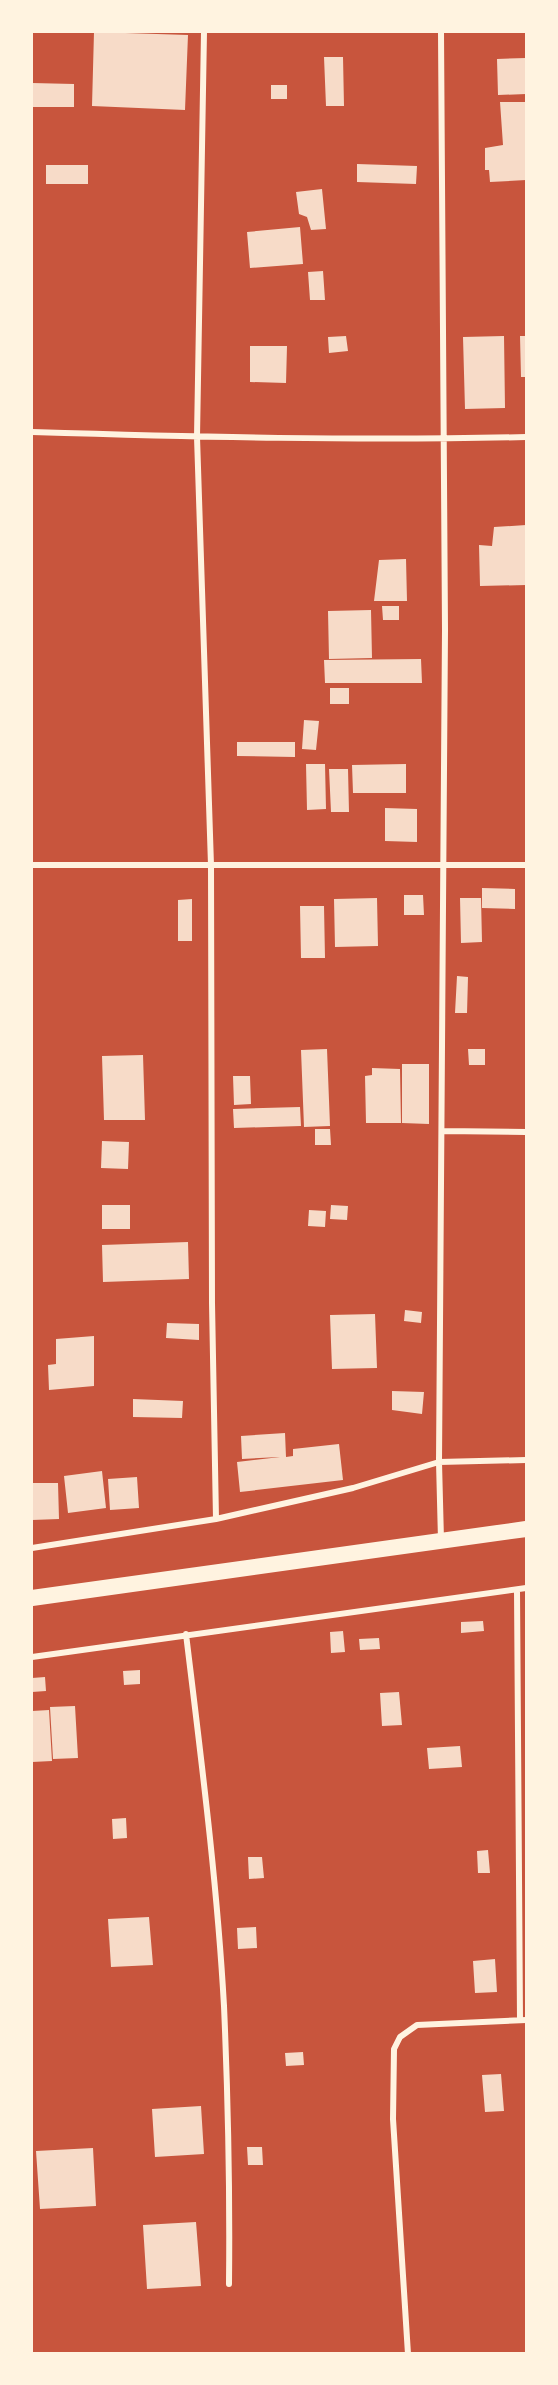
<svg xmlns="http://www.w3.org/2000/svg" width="558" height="2385" font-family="Barlow,sans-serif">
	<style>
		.building { fill: #f7dbc8 }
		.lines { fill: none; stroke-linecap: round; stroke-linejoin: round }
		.minor { stroke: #fff3e0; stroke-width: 6 }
		.trunk { stroke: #fff3e0; stroke-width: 16 }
	</style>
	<rect width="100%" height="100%" fill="#c8553d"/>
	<path class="building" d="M 94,32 L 188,35 L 185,110 L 92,106 Z
		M 324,57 L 343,57 L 344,106 L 326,106 Z
		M 526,58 L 526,94 L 498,95 L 497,59 Z
		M 32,83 L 74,84 L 74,107 L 32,107 Z
		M 271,85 L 287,85 L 287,99 L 271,99 Z
		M 500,102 L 526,102 L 526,180 L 490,182 L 489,170 L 485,170 L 485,148 L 503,145 Z
		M 357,164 L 417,166 L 416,184 L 357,182 Z
		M 46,165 L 88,165 L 88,184 L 46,184 Z
		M 322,189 L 326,229 L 311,230 L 307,217 L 299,214 L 296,192 Z
		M 300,227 L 303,264 L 250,268 L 247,232 Z
		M 323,271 L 325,300 L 310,300 L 308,272 Z
		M 346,336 L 348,351 L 329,353 L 328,337 Z
		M 504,336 L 505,408 L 465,409 L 463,337 Z
		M 520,336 L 526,336 L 526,377 L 521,377 Z
		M 250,346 L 287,346 L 286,383 L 250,382 Z
		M 526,525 L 526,585 L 480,586 L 479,545 L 492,546 L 494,527 Z
		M 406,559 L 407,601 L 374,601 L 379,560 Z
		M 382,606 L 399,606 L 399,620 L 383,620 Z
		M 371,610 L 372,658 L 329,659 L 328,611 Z
		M 421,659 L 422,683 L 325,683 L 324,660 Z
		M 330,688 L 349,688 L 349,704 L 330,704 Z
		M 304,720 L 319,721 L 316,750 L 302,749 Z
		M 237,742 L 295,742 L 295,757 L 237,756 Z
		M 306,764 L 325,764 L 326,809 L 307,810 Z
		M 406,764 L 406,793 L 353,793 L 352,765 Z
		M 329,769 L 348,769 L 349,812 L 331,812 Z
		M 385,808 L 417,809 L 417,842 L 385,841 Z
		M 482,888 L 515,889 L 515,909 L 482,908 Z
		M 404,895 L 423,895 L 424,915 L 404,915 Z
		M 377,898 L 378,946 L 335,947 L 334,899 Z
		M 460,898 L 481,898 L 482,942 L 461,943 Z
		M 192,899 L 192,941 L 178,941 L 178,900 Z
		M 300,906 L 324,906 L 325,958 L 301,958 Z
		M 457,976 L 468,977 L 467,1013 L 455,1013 Z
		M 327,1049 L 330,1126 L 304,1127 L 301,1050 Z
		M 468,1049 L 485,1049 L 485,1065 L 469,1065 Z
		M 143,1055 L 145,1120 L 104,1120 L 102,1056 Z
		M 402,1064 L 429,1064 L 429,1124 L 402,1123 Z
		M 372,1068 L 400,1069 L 401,1123 L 366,1123 L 365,1076 L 372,1075 Z
		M 233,1076 L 250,1076 L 251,1104 L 234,1105 Z
		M 300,1107 L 301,1126 L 234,1128 L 233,1109 Z
		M 315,1129 L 330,1129 L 331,1145 L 315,1145 Z
		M 102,1141 L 129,1142 L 128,1169 L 101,1168 Z
		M 102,1205 L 130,1205 L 130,1229 L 102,1229 Z
		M 331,1205 L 348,1206 L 347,1220 L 330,1219 Z
		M 309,1210 L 326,1211 L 325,1227 L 308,1226 Z
		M 188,1242 L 189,1279 L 103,1282 L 102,1245 Z
		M 405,1310 L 422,1312 L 421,1323 L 404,1321 Z
		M 375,1314 L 377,1368 L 332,1369 L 330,1315 Z
		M 167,1323 L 199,1324 L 199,1340 L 166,1338 Z
		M 94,1336 L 94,1386 L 49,1390 L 48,1365 L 56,1364 L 56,1339 Z
		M 392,1391 L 424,1392 L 422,1414 L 392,1410 Z
		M 133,1399 L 183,1401 L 182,1418 L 133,1417 Z
		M 285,1433 L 286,1457 L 293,1456 L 293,1449 L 339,1444 L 343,1480 L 240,1492 L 237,1462 L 280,1457 L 242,1459 L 241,1436 Z
		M 102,1471 L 106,1508 L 68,1513 L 64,1476 Z
		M 137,1477 L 139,1508 L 110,1510 L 108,1479 Z
		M 32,1483 L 58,1483 L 59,1519 L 32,1520 Z
		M 483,1621 L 484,1631 L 461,1633 L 461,1622 Z
		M 343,1631 L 345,1652 L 331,1653 L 330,1632 Z
		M 379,1638 L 380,1649 L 360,1650 L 359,1639 Z
		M 140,1670 L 140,1684 L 124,1685 L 123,1671 Z
		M 45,1677 L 46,1691 L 32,1692 L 32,1678 Z
		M 399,1692 L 402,1725 L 382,1726 L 380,1693 Z
		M 75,1706 L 78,1758 L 53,1759 L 50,1707 Z
		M 49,1710 L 52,1761 L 32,1762 L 32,1711 Z
		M 460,1746 L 462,1767 L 429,1769 L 427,1748 Z
		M 126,1818 L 127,1838 L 113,1839 L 112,1819 Z
		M 488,1850 L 490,1873 L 478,1873 L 477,1851 Z
		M 248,1857 L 262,1857 L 264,1878 L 249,1879 Z
		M 149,1917 L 153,1965 L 111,1967 L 108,1919 Z
		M 256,1927 L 257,1948 L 238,1949 L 237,1928 Z
		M 495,1959 L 497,1992 L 475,1993 L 473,1961 Z
		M 303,2052 L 304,2065 L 286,2066 L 285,2053 Z
		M 501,2074 L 504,2111 L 485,2112 L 482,2075 Z
		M 201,2106 L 204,2154 L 155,2157 L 152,2109 Z
		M 247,2147 L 262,2147 L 263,2165 L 248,2165 Z
		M 93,2148 L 96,2206 L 40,2209 L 36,2151 Z
		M 196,2222 L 201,2286 L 147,2289 L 143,2225 Z"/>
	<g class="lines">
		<path class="minor" d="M 204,32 L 197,437 L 211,865 L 212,1303 L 216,1519
			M 441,32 L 445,630 L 439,1462 L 441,1540
			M 32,432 C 196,437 361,441 526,437
			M 32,865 L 526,865
			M 442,1131 L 526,1132
			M 32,1548 L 216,1519 L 353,1488 L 439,1462 L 526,1460
			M 517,1590 L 520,2020
			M 186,1634 C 201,1758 217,1881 224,2006 C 228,2098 230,2191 229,2284
			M 32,1657 L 526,1588
			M 408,2354 L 393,2119 L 394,2049 L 400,2037 L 417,2025 L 526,2020"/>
		<path class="trunk" d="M 32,1598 L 526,1529"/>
	</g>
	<rect width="558" height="2385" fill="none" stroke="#fff3e0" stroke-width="66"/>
</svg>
